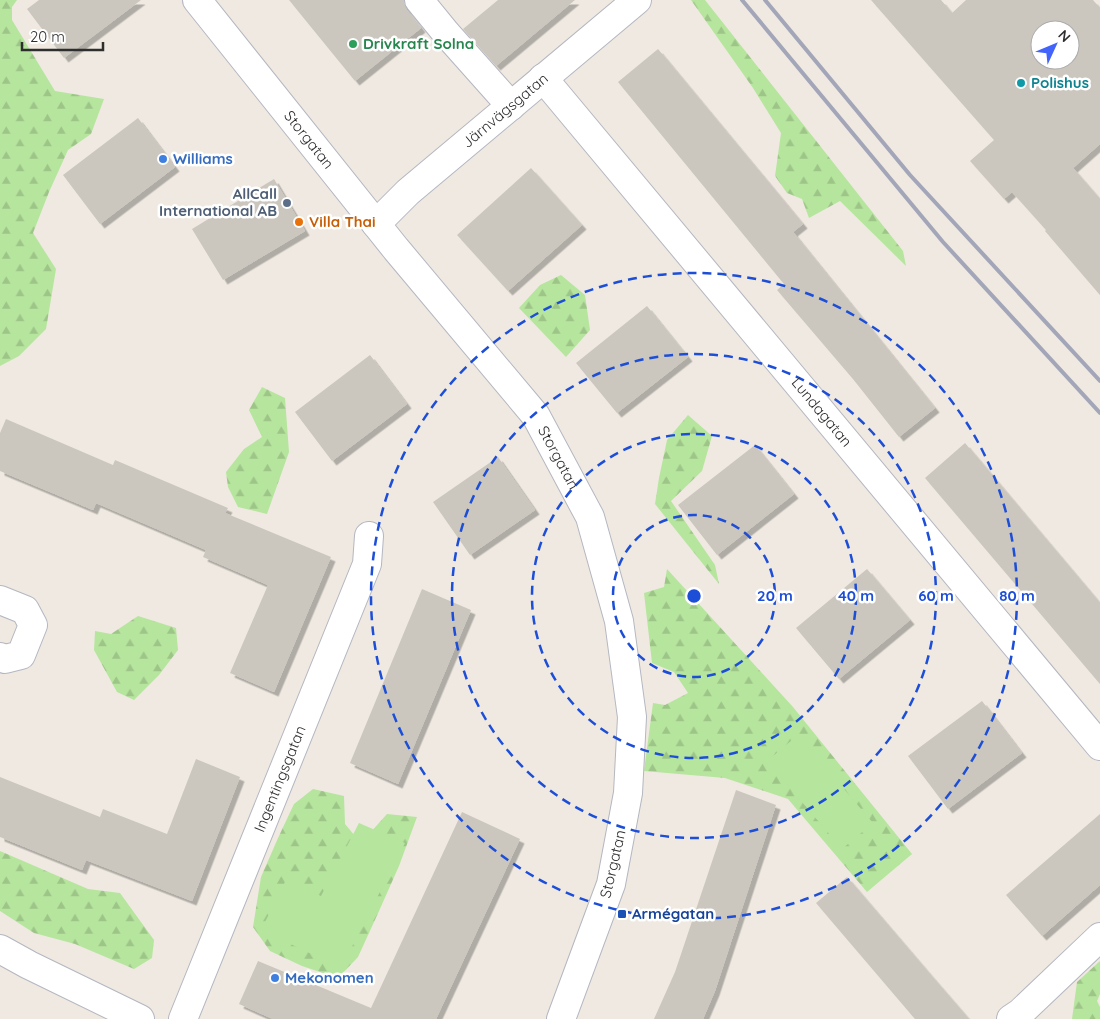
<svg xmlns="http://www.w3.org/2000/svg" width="1100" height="1019" font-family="Quicksand,sans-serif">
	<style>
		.forest { fill: url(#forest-firs) }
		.park { fill: #b6e59e }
		.building { fill: #cbc7bf; fill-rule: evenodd; filter: url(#shadow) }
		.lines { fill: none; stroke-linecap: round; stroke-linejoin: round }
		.minor-casing { stroke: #b4b7c1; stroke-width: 30 }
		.tertiary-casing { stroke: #b4b7c1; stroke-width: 30 }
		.minor { stroke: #fff; stroke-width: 28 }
		.tertiary { stroke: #fff; stroke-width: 28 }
		.rail { stroke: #a3a6b8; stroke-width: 4 }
		.ring { fill: none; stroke: #1d4ed8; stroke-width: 2.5; stroke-dasharray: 9 6 }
		.leisure-dot { fill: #2e9e5b; stroke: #fff; stroke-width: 2 }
		.culture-dot { fill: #0f9aa8; stroke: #fff; stroke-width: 2 }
		.shop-dot { fill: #3f7fe0; stroke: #fff; stroke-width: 2 }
		.service-dot { fill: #5c6f8a; stroke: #fff; stroke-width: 2 }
		.food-dot { fill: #e8710a; stroke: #fff; stroke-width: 2 }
		.transit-dot { fill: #1a4fb4; stroke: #fff; stroke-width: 2 }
		.labels { text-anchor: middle; stroke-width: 5; stroke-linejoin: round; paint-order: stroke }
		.leisure-label { font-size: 15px; font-weight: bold; fill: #27864d; stroke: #fff; text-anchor: start }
		.culture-label { font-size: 15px; font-weight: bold; fill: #0d838f; stroke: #fff; text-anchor: start }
		.street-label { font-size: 15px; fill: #2e2e2e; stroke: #fff }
		.shop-label { font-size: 15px; font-weight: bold; fill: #366cbe; stroke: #fff; text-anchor: start }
		.service-label { font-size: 15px; font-weight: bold; fill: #4e5e75; stroke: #fff; text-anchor: end }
		.food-label { font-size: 15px; font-weight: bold; fill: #c56008; stroke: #fff; text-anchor: start }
		.transit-label { font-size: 15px; font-weight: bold; fill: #164399; stroke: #fff; text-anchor: start }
		.centre { fill: #1d4ed8; stroke: #fff; stroke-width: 2.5 }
		.ring-label { font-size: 15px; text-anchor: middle; font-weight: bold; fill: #1d4ed8; stroke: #fff; stroke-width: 5; stroke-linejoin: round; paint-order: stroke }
	</style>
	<defs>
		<pattern id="forest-firs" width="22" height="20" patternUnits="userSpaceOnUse" patternTransform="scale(1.25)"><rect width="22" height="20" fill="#b6e59e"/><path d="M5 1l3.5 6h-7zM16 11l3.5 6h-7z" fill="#9dc588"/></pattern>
		<filter id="shadow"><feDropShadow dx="4.5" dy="4.5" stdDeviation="0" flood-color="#0004"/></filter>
	</defs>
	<rect width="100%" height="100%" fill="#efe9e1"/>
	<path class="forest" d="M 0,0 L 17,0 L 12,7 L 12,20 L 55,91 L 104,99 L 91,134 L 68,150 L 49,192 L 33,233 L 56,269 L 46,329 L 19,356 L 0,366 Z
		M 691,0 L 705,0 L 903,251 L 906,266 L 840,201 L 809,218 L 802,199 L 787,193 L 775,176 L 781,133 L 753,88 Z
		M 561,275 L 585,295 L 590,330 L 566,357 L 519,308 L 540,285 Z
		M 262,387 L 285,398 L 289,452 L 267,514 L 238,507 L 228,487 L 226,472 L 244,449 L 262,437 L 249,410 Z
		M 688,415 L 712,436 L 702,471 L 671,501 L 715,565 L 719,584 L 655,504 L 659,478 L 667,440 Z
		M 667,569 L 793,707 L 912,854 L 867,892 L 788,799 L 725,778 L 644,771 L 653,703 L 665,705 L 688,693 L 674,672 L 652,663 L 644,593 L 664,587 Z
		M 138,616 L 176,628 L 178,650 L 159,675 L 134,700 L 117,692 L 94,650 L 95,631 L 111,634 Z
		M 313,789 L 344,796 L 345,824 L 361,843 L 387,814 L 417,817 L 399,866 L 379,911 L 358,957 L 338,978 L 302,966 L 270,951 L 253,927 L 261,877 L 278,838 L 294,804 Z
		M 0,851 L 88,889 L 120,893 L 154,940 L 152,958 L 134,969 L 75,944 L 34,933 L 0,911 Z
		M 1100,961 L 1100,994 L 1097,1001 L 1100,1007 L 1100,1019 L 1072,1019 L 1077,982 Z"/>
	<path class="park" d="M 798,735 L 873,823 L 842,849 L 767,761 Z
		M 359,823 L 405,843 L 341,968 L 261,930 L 286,880 L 321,896 Z"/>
	<path class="building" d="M 39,0 L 141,0 L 64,58 L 27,9 Z
		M 289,0 L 404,0 L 404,3 L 407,10 L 421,28 L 355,81 Z
		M 498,0 L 575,0 L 496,66 L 463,29 Z
		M 871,0 L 941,0 L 952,13 L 966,0 L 1093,0 L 1100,8 L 1100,144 L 1073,168 L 1100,199 L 1100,295 L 1045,231 L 1046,230 L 1012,192 L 1004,199 L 970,161 L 994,140 ZM 1040,30 L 1070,30 L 1070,60 L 1040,60 Z
		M 658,49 L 803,224 L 793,232 L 935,408 L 899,437 L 853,379 L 777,290 L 784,284 L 618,82 Z
		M 138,118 L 175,167 L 100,224 L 63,175 Z
		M 531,168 L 582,225 L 508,291 L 457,235 Z
		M 274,179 L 305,231 L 223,280 L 192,229 Z
		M 647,306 L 688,357 L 617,413 L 576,363 Z
		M 370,355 L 407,404 L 332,461 L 295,412 Z
		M 6,419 L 113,465 L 115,460 L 228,508 L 225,513 L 331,557 L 274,692 L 230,673 L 268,585 L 203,557 L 206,550 L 96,503 L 93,510 L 0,471 L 0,433 Z
		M 965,443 L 1100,603 L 1100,684 L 925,478 Z
		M 755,445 L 794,494 L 717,555 L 678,505 Z
		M 498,457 L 535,510 L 470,555 L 433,502 Z
		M 867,569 L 910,620 L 839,679 L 796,628 Z
		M 422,589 L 471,610 L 398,784 L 350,763 Z
		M 982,701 L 1022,753 L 948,809 L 908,756 Z
		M 196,759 L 240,777 L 192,901 L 86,860 L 82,870 L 0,837 L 0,777 L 100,817 L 103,809 L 167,834 Z
		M 736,790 L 776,805 L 715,991 L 703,1019 L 654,1019 L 675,972 Z
		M 462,812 L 520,839 L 436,1019 L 273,1019 L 239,1004 L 258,961 L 371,1008 Z
		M 1100,814 L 1100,885 L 1042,936 L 1006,895 Z
		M 847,877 L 930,974 L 969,1019 L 915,1019 L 816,903 Z"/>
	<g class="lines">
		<g class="minor-casing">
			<g id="minor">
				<path d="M 419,0 L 446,33 L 511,106"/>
				<path id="s1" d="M 543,78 L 1100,746"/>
				<path id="s2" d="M 376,224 L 408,192 L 637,0"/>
				<path d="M 0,600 L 25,610 L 33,625 L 21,655 L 5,659 L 0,657"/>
				<path d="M 0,949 L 29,965 L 140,1019"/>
				<path id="s3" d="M 183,1019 L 367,564 L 369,536"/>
				<path d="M 1011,1019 L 1020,1013 L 1100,937"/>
			</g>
		</g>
		<g class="tertiary-casing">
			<g id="tertiary">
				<path id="s4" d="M 197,0 L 396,249 L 536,416 L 590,517 L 619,621 L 632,717 L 628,793 L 611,884 L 561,1019"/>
			</g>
		</g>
		<use href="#minor" class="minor"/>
		<use href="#tertiary" class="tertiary"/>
		<path class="rail" d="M 742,0 L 943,242 L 1100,413
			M 765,0 L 910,175 L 1100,381"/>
	</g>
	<g class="ring">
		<circle cx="694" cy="596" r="81"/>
		<circle cx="694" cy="596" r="162"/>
		<circle cx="694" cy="596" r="242"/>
		<circle cx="694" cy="596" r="323"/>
	</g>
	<circle class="leisure-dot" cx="353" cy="44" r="5"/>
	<circle class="culture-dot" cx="1021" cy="83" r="5"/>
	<g class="shop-dot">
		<circle cx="163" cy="159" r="5"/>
		<circle cx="275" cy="978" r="5"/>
	</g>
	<circle class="service-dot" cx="287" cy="203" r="5"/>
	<circle class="food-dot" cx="299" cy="222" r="5"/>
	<rect class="transit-dot" x="617" y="909" width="10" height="10" rx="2.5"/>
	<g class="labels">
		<g class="leisure-label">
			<text x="363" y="49">Drivkraft Solna</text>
		</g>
		<g class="culture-label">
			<text x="1031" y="88">Polishus</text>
		</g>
		<g class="street-label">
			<text dy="5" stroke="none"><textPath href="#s2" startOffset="172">Järnvägsgatan</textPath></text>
			<text dy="5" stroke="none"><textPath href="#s4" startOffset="179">Storgatan</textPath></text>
			<text dy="5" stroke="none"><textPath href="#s1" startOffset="435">Lundagatan</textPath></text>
			<text dy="5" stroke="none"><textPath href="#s4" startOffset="584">Storgatan</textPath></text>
			<text dy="5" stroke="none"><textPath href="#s3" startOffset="259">Ingentingsgatan</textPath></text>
			<text transform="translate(613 864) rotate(-77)" y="5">Storgatan</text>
		</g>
		<g class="shop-label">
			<text x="173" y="164">Williams</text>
			<text x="285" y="983">Mekonomen</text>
		</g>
		<g class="service-label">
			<text x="277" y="199">AllCall<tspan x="277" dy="17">International AB</tspan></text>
		</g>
		<g class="food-label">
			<text x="309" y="227">Villa Thai</text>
		</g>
		<g class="transit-label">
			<text x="632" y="919">Armégatan</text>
		</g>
	</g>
	<circle cx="694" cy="596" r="8" class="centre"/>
	<g class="ring-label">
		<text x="775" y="601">20 m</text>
		<text x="856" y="601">40 m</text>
		<text x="936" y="601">60 m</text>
		<text x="1017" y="601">80 m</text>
	</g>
	<g transform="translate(1055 45) rotate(46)"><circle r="24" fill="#ffffff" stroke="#ababab"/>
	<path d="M0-4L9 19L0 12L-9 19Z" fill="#4264fb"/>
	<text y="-8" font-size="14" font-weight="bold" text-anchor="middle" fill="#2e2e2e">N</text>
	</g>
	<path d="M22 42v8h81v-8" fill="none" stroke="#2e2e2e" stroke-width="2.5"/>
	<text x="30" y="42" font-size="15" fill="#2e2e2e" stroke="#ffffff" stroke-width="4" paint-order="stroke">20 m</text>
</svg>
